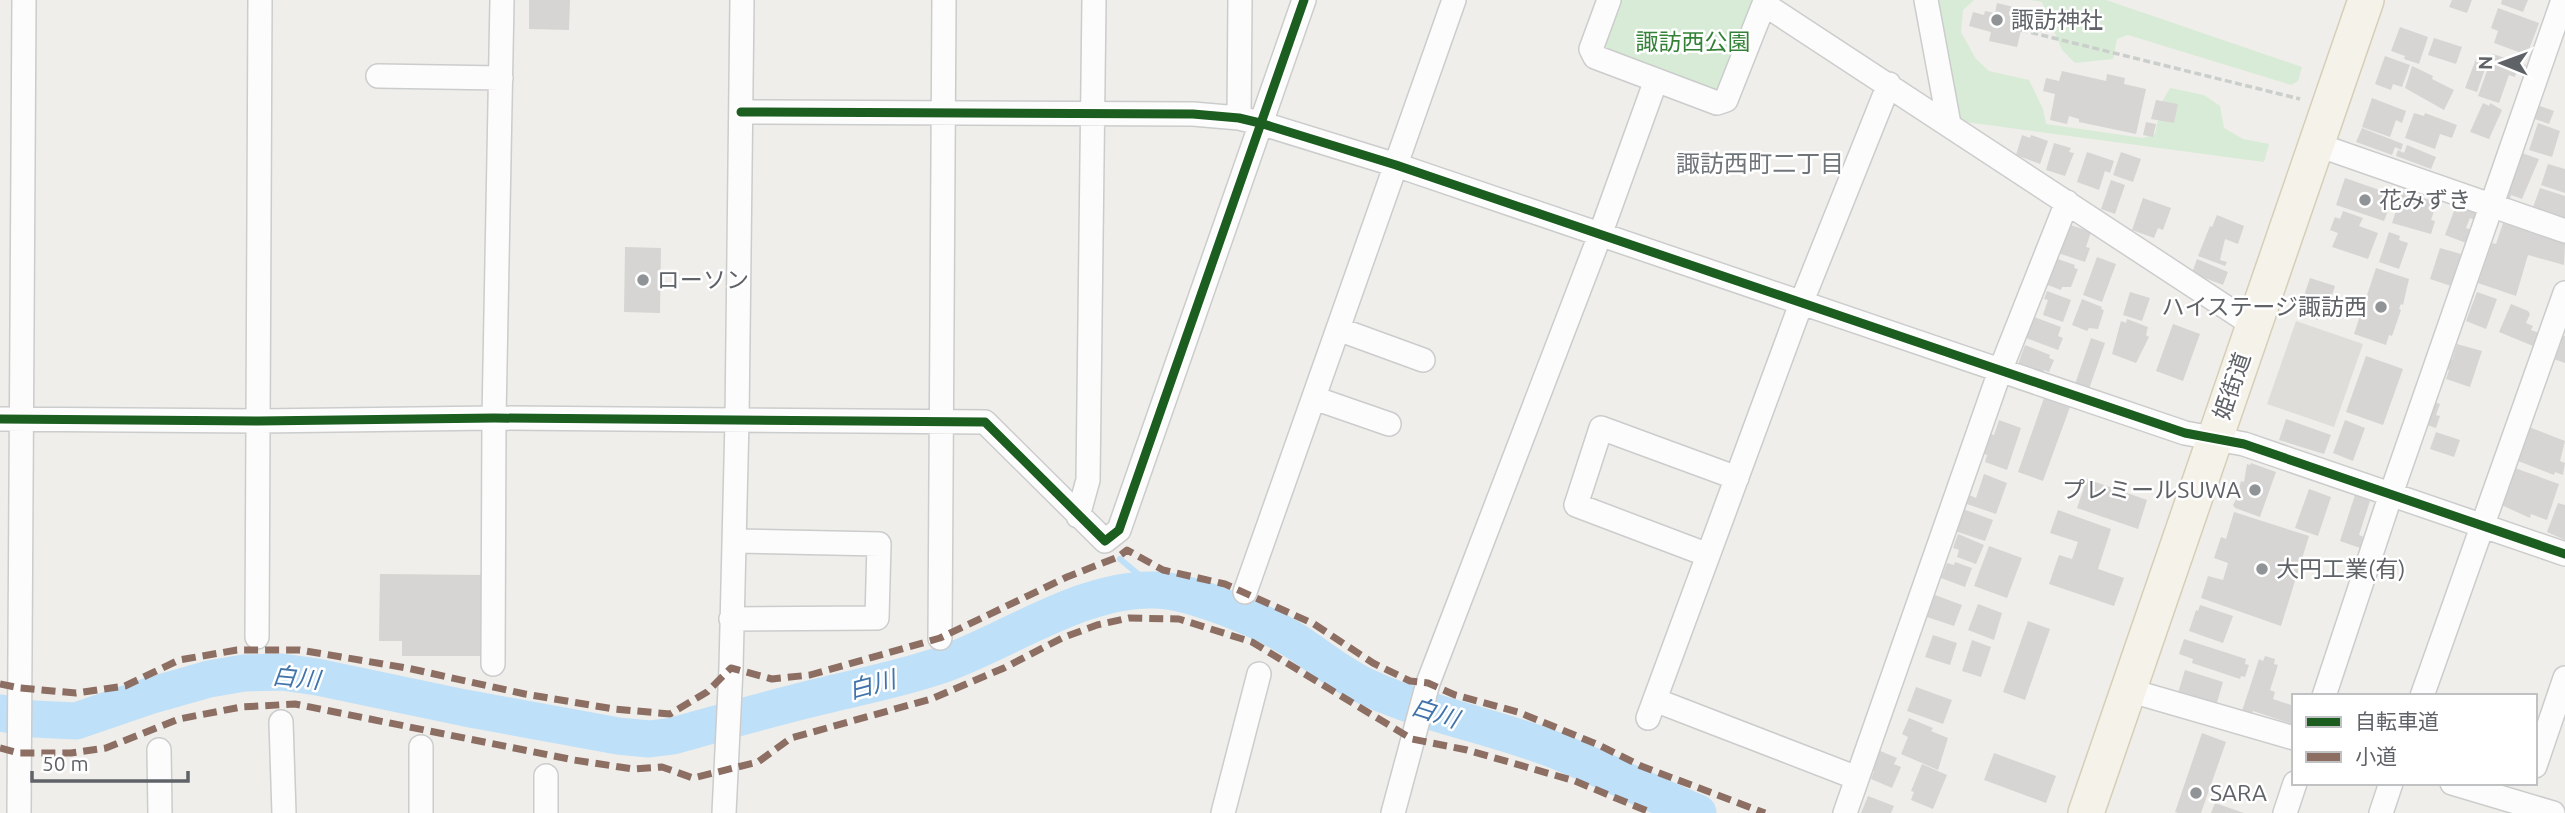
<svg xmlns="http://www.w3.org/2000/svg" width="2565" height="813" font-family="Ubuntu,'Noto Sans JP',sans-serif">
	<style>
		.industrial { fill: #dfddda }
		.green { fill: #d8ebd6 }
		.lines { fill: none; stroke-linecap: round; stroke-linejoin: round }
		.stream { stroke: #bfe0f9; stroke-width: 6 }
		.river { stroke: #bfe0f9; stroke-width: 37 }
		.building { fill: #d6d5d3 }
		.minor-casing { stroke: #cbcccc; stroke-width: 26 }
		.primary-casing { stroke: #d7ceb8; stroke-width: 38 }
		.path { stroke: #cacfcc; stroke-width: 3.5; stroke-dasharray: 7 3.5; stroke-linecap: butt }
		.minor { stroke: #fdfcfc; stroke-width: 23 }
		.primary { stroke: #f4f2e9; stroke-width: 35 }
		.quiet { stroke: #8d6e63; stroke-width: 7; stroke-dasharray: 14 7; stroke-linecap: butt }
		.cycleway-casing { stroke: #fff; stroke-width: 13 }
		.cycleway { stroke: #1b5e20; stroke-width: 9 }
		.poi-dot { fill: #919496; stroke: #fff; stroke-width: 2.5 }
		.labels { text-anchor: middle; stroke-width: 5; stroke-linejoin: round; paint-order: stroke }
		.poi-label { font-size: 23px; fill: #5f6368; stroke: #fff; text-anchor: start }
		.park-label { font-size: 23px; fill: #348238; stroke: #fff }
		.street-label { font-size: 23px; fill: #5f6368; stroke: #fff }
		.neighbourhood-label { font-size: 24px; fill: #70757a; stroke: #fff }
		.water-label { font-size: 24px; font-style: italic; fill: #4174aa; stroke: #fff }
	</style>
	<rect width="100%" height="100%" fill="#efeeea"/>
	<path class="industrial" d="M 2296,321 L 2363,344 L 2334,427 L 2267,404 Z"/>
	<path class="green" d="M 1615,0 L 1757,0 L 1723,90 L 1711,94 L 1602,54 L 1598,43 Z
		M 1938,0 L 1974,0 L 1963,10 L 1961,32 L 1976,59 L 1989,71 L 2029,80 L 2043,109 L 2046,124 L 2143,138 L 2155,134 L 2162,102 L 2170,88 L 2204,95 L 2220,106 L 2224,128 L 2243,139 L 2269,144 L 2264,162 L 1958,121 Z
		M 2030,0 L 2106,0 L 2302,67 L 2298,81 L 2291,85 L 2128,35 L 2117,39 L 2113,59 L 2075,63 L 2062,50 L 2042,2 Z"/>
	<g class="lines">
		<path class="stream" d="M 1120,559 L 1156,589"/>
		<path class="river" d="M 0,713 L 34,719 L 76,721 L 149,696 L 209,679 L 244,673 L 282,672 L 317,677 L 465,708 L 618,736 L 649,739 L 673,736 C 722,722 772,708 822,696 C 863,686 904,678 944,664 C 1010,640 1084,587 1156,590 C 1193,591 1263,621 1295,641 C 1320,657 1342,676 1369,688 C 1428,715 1492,726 1552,749 C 1601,768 1649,793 1698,813"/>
	</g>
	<path class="building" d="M 529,0 L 570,0 L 569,30 L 529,29 Z
		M 2452,0 L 2472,0 L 2467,13 L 2449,7 Z
		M 2502,0 L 2528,0 L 2523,12 L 2501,4 Z
		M 1997,3 L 2026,10 L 2017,47 L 1989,41 L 1991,32 L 1969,26 L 1973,12 L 1984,15 L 1985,11 L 1995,13 Z
		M 2498,8 L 2539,23 L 2527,55 L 2494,43 L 2498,31 L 2491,28 Z
		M 2400,27 L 2428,37 L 2419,64 L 2404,59 L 2405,56 L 2391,51 Z
		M 2434,38 L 2462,47 L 2456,64 L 2428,55 Z
		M 2493,54 L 2526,65 L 2524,69 L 2518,67 L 2515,77 L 2509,75 L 2499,103 L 2478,96 Z
		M 2385,56 L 2410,65 L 2402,87 L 2393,84 L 2391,90 L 2375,84 Z
		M 2476,59 L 2487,63 L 2477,92 L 2465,88 Z
		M 2412,66 L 2433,76 L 2432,79 L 2454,90 L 2444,110 L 2405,88 Z
		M 2062,71 L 2106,81 L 2107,74 L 2125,78 L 2124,84 L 2146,89 L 2136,134 L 2079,122 L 2079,119 L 2069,116 L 2067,124 L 2050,120 L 2055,94 L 2043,91 L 2046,78 L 2059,81 Z
		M 2372,98 L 2406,111 L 2402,123 L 2396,120 L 2390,137 L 2362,127 Z
		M 2156,100 L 2178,104 L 2174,123 L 2151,119 Z
		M 2483,103 L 2489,106 L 2490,103 L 2502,110 L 2489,139 L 2470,132 Z
		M 2537,105 L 2554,111 L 2549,124 L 2532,118 Z
		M 2414,113 L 2424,116 L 2425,113 L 2457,125 L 2452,138 L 2440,134 L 2435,149 L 2405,138 Z
		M 2146,122 L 2156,124 L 2153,137 L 2143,135 Z
		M 2538,123 L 2560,131 L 2552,157 L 2529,150 Z
		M 2362,128 L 2403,144 L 2401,150 L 2395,147 L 2392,155 L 2356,142 Z
		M 2022,135 L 2030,138 L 2031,135 L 2048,141 L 2040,164 L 2016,155 Z
		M 2054,143 L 2071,148 L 2069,152 L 2074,153 L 2065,176 L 2046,170 Z
		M 2407,145 L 2436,157 L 2431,169 L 2396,156 L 2398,150 L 2404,153 Z
		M 2087,152 L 2114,161 L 2110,173 L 2105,171 L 2099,190 L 2077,182 Z
		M 2121,152 L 2141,159 L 2133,182 L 2113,175 Z
		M 2522,153 L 2539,159 L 2522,199 L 2511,195 L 2510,199 L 2505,197 Z
		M 2548,164 L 2565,169 L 2565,193 L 2541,185 Z
		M 2345,178 L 2394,195 L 2384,221 L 2336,205 Z
		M 2111,180 L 2125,185 L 2115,214 L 2101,209 Z
		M 2540,188 L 2565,196 L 2565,218 L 2533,207 Z
		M 2402,192 L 2437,202 L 2431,220 L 2435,221 L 2431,234 L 2392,223 Z
		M 2143,198 L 2171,208 L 2163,230 L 2158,228 L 2154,238 L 2132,230 Z
		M 2457,203 L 2479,211 L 2475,220 L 2470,218 L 2466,228 L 2472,230 L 2466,243 L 2445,235 Z
		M 2343,211 L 2363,218 L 2359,226 L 2378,233 L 2368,259 L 2332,247 L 2338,233 L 2330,230 L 2335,217 L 2340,219 Z
		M 2217,215 L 2244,226 L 2238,244 L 2225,239 L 2220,260 L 2227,262 L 2225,266 L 2198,256 L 2210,226 L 2212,227 Z
		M 2503,223 L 2565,244 L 2564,265 L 2528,255 L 2516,296 L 2478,283 L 2492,243 L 2496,244 Z
		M 2068,224 L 2091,232 L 2086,247 L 2090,248 L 2085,262 L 2058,253 Z
		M 2389,232 L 2400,236 L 2399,240 L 2408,243 L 2399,269 L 2379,262 Z
		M 625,247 L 661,248 L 660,313 L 624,312 Z
		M 2440,248 L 2461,254 L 2451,286 L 2430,279 Z
		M 2097,257 L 2116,264 L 2102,302 L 2083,295 Z
		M 2055,258 L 2075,265 L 2074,268 L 2078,269 L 2071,287 L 2062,287 L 2061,290 L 2045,284 Z
		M 2197,259 L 2228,272 L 2223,285 L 2192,273 Z
		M 2376,268 L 2409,279 L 2403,305 L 2401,304 L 2399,309 L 2401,310 L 2392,336 L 2389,335 L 2386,345 L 2354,334 Z
		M 2310,278 L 2335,286 L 2324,319 L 2320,317 L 2318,320 L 2298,313 Z
		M 2047,291 L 2071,300 L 2063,322 L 2043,315 L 2048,300 L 2044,299 Z
		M 2130,292 L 2150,298 L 2142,321 L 2123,315 Z
		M 2477,292 L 2497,299 L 2486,329 L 2466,321 Z
		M 2082,299 L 2102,307 L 2101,309 L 2104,310 L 2098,329 L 2089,328 L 2087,331 L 2072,325 Z
		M 2511,304 L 2528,311 L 2530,314 L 2526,323 L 2533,326 L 2531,330 L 2539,333 L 2533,346 L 2499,332 Z
		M 2034,317 L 2061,327 L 2058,336 L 2063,338 L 2058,350 L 2026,338 Z
		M 2127,319 L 2148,327 L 2146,335 L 2149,337 L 2136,363 L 2112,354 L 2121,321 L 2126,323 Z
		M 2173,324 L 2200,334 L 2183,381 L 2156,371 Z
		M 2559,334 L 2565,336 L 2565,363 L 2551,358 Z
		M 2091,338 L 2105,343 L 2089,389 L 2075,384 Z
		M 2457,344 L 2482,351 L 2470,387 L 2446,379 L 2449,370 L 2446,369 L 2449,359 L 2452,360 Z
		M 2025,345 L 2050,355 L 2049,358 L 2054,360 L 2049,372 L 2044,370 L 2042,374 L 2018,364 Z
		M 2366,356 L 2403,369 L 2383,425 L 2346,412 Z
		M 2044,398 L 2070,407 L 2043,481 L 2018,472 Z
		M 2434,402 L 2440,404 L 2436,415 L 2440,416 L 2436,428 L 2427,425 Z
		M 2286,419 L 2331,435 L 2324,454 L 2279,440 Z
		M 1999,420 L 2021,428 L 2007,470 L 1985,462 L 1987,455 L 1981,453 L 1988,433 L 1994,435 Z
		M 2345,420 L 2365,428 L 2353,461 L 2333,453 Z
		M 2529,427 L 2565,441 L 2560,461 L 2565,463 L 2563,475 L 2555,472 L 2554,475 L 2518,461 L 2520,455 L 2517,454 L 2526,437 L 2522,435 Z
		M 2436,432 L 2460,440 L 2454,457 L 2430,449 Z
		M 2251,463 L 2276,472 L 2260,517 L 2235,508 L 2233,505 L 2241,490 L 2239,489 L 2241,481 L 2244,482 L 2247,464 L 2250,465 Z
		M 2512,467 L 2559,484 L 2547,520 L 2531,514 L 2530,518 L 2499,504 Z
		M 1984,474 L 2007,483 L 1996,514 L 1964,503 L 1967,494 L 1976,498 Z
		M 2087,479 L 2147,500 L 2138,529 L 2077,508 Z
		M 2309,489 L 2331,497 L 2318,536 L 2295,528 Z
		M 2355,495 L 2370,501 L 2359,535 L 2364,537 L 2360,548 L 2340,541 Z
		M 2558,503 L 2565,505 L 2565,540 L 2547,532 Z
		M 1963,509 L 1993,520 L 1985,541 L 1955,531 Z
		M 2058,510 L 2111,529 L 2098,569 L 2124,578 L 2114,606 L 2049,584 L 2059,555 L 2072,559 L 2078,542 L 2050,533 Z
		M 2234,512 L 2309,536 L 2281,626 L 2201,598 L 2208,576 L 2223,580 L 2228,563 L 2214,558 L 2221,537 L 2226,539 Z
		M 1958,534 L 1984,545 L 1976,564 L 1957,557 L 1959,550 L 1953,548 Z
		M 1989,546 L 2022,558 L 2007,598 L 1974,586 Z
		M 1955,562 L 1972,568 L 1965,587 L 1941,578 L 1947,563 L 1954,565 Z
		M 380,574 L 486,575 L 485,656 L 402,656 L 402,641 L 379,641 Z
		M 1935,595 L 1962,605 L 1954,626 L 1927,617 Z
		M 1978,604 L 2002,613 L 1994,640 L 1968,630 Z
		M 2200,605 L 2233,616 L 2223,643 L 2189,631 L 2196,610 L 2198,611 Z
		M 2028,621 L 2050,629 L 2025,700 L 2003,692 Z
		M 1933,635 L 1957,643 L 1950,665 L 1925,657 Z
		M 2184,639 L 2246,659 L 2245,664 L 2249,665 L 2245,677 L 2241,676 L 2240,679 L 2192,663 L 2193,659 L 2179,654 Z
		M 1972,640 L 1991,647 L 1981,677 L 1962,671 Z
		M 2265,656 L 2275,659 L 2274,664 L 2278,665 L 2270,690 L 2275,692 L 2273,699 L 2294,706 L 2292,724 L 2253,711 L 2252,714 L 2242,711 L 2259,659 L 2263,661 Z
		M 2185,670 L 2223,682 L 2216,706 L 2178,693 Z
		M 1916,687 L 1952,700 L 1943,724 L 1907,711 Z
		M 1909,718 L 1933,728 L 1931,731 L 1948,738 L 1938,770 L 1901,754 L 1908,737 L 1902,734 Z
		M 2202,733 L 2226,742 L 2201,813 L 2178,813 L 2175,812 Z
		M 1878,750 L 1897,758 L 1894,764 L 1901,767 L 1892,788 L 1871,779 L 1874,771 L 1869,769 Z
		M 1994,753 L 2056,776 L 2046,803 L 1984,780 Z
		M 1922,764 L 1947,775 L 1933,809 L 1911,800 L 1914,792 L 1911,791 Z
		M 1868,796 L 1894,806 L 1891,813 L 1861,813 Z
		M 2215,803 L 2244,813 L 2211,813 Z"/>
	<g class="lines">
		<g class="minor-casing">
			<path id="minor" d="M 1926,0 L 1949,124
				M 378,76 L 501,78
				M 1656,80 L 1717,103 L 1726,100 L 1764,4 L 2253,325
				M 741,112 L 1193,114 L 1239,118 L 1260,123 L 1396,165 L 2185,433 L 2244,444 L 2565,554
				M 1239,118 L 1240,0
				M 2315,144 L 2565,231
				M 1338,329 L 1423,360
				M 1314,398 L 1389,424
				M 0,419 L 259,421 L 494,418 L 985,422 L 1105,541 L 1119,530 L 1304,0
				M 1078,516 L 1088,480 L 1094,0
				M 1708,555 L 1576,505 L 1601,428 L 1737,478
				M 1245,592 L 1454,0
				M 731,619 L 877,618 L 879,544 L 734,541
				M 257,637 L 260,0
				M 940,638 L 944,0
				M 493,664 L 494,418 L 502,0
				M 2128,690 L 2294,738
				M 2324,696 L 2391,494 L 2563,0
				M 2422,696 L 2565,293
				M 1655,700 L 1857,778
				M 1648,718 L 1802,301 L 1889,84
				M 281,722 L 284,813
				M 159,750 L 160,813
				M 2535,766 L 2565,678
				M 546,776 L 546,813
				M 2452,783 L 2553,813
				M 19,813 L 24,0
				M 421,813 L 421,747
				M 724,813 L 731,668 L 737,420 L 742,0
				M 1223,813 L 1259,674
				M 1393,813 L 1428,683 L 1600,235 L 1656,80 L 1595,57 L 1591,49 L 1609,0
				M 1845,813 L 2000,371 L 2067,202
				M 2285,813 L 2295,783
				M 2381,813 L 2391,783"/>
		</g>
		<g class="primary-casing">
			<path id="primary" d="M 2086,813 L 2366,0"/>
		</g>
		<path class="path" d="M 2021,30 L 2300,99"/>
		<use href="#minor" class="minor"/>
		<use href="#primary" class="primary"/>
		<path class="quiet" d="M 0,684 L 20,688 L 76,693 L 125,686 L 179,660 L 237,650 L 300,650 L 407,668 L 525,694 L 614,709 L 670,714 L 707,692 L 731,668 L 772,679 L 810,675 L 940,638 L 1067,577 L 1118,557 L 1127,550 L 1163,570 L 1225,584 L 1314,624 L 1373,663 L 1410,681 L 1428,683 L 1455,695 L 1518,712 L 1599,745 L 1641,766 L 1765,813
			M 0,748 L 19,753 L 71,753 L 106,748 L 179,719 L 241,707 L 295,704 L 574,760 L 633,769 L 662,767 L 693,778 L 758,762 L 791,738 L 931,699 L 1004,668 L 1062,638 L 1097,625 L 1129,618 L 1179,619 L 1252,642 L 1412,739 L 1467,750 L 1575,781 L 1652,813"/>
		<g class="cycleway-casing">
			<path id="cycleway" d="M 741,112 L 1193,114 L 1239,118 L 1260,123 L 1396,165 L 2185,433 L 2244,444 L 2565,554
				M 0,419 L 259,421 L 494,418 L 985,422 L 1105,541 L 1119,530 L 1304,0"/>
		</g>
		<use href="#cycleway" class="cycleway"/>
	</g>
	<g class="poi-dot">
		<circle cx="1997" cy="20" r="7"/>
		<circle cx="2365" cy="200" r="7"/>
		<circle cx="643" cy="280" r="7"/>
		<circle cx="2381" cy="307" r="7"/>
		<circle cx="2255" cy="490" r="7"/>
		<circle cx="2262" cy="569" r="7"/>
		<circle cx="2196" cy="793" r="7"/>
	</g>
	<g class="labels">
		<g class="poi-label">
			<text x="2011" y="28">諏訪神社</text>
			<text x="2379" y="208">花みずき</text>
			<text x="657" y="288">ローソン</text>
			<text x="2367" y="315" text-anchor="end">ハイステージ諏訪西</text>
			<text x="2241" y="498" text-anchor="end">プレミールSUWA</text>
			<text x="2276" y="577">大円工業(有)</text>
			<text x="2210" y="801">SARA</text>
		</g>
		<g class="park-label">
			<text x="1693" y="50">諏訪西公園</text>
		</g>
		<g class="street-label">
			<text transform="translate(2232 386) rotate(-71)" y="8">姫街道</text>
		</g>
		<g class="neighbourhood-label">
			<text x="1760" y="172">諏訪西町二丁目</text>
		</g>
		<g class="water-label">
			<text transform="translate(296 678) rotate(6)" y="8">白川</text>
			<text transform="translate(872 685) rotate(-15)" y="8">白川</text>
			<text transform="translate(1435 713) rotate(18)" y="8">白川</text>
		</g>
	</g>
	<rect x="2292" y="694" width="245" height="91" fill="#ffffff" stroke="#bfc1c3" stroke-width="2"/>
	<rect x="2306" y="717" width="35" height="10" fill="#1b5e20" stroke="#bfc1c3" stroke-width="2"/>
	<text x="2355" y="729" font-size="21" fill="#5f6368">自転車道</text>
	<rect x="2306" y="752" width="35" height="10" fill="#8d6e63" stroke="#bfc1c3" stroke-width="2"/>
	<text x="2355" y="764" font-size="21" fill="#5f6368">小道</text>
	<g transform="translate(2502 63) rotate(271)" stroke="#ffffff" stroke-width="5" paint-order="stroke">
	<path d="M0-5L12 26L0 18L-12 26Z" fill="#5f6368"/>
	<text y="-10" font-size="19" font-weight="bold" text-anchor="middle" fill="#5f6368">N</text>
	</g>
	<path d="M32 771v10h156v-10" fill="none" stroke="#5f6368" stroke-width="3.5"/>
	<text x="42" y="771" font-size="21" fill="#5f6368" stroke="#ffffff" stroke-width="5" paint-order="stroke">50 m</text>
</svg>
